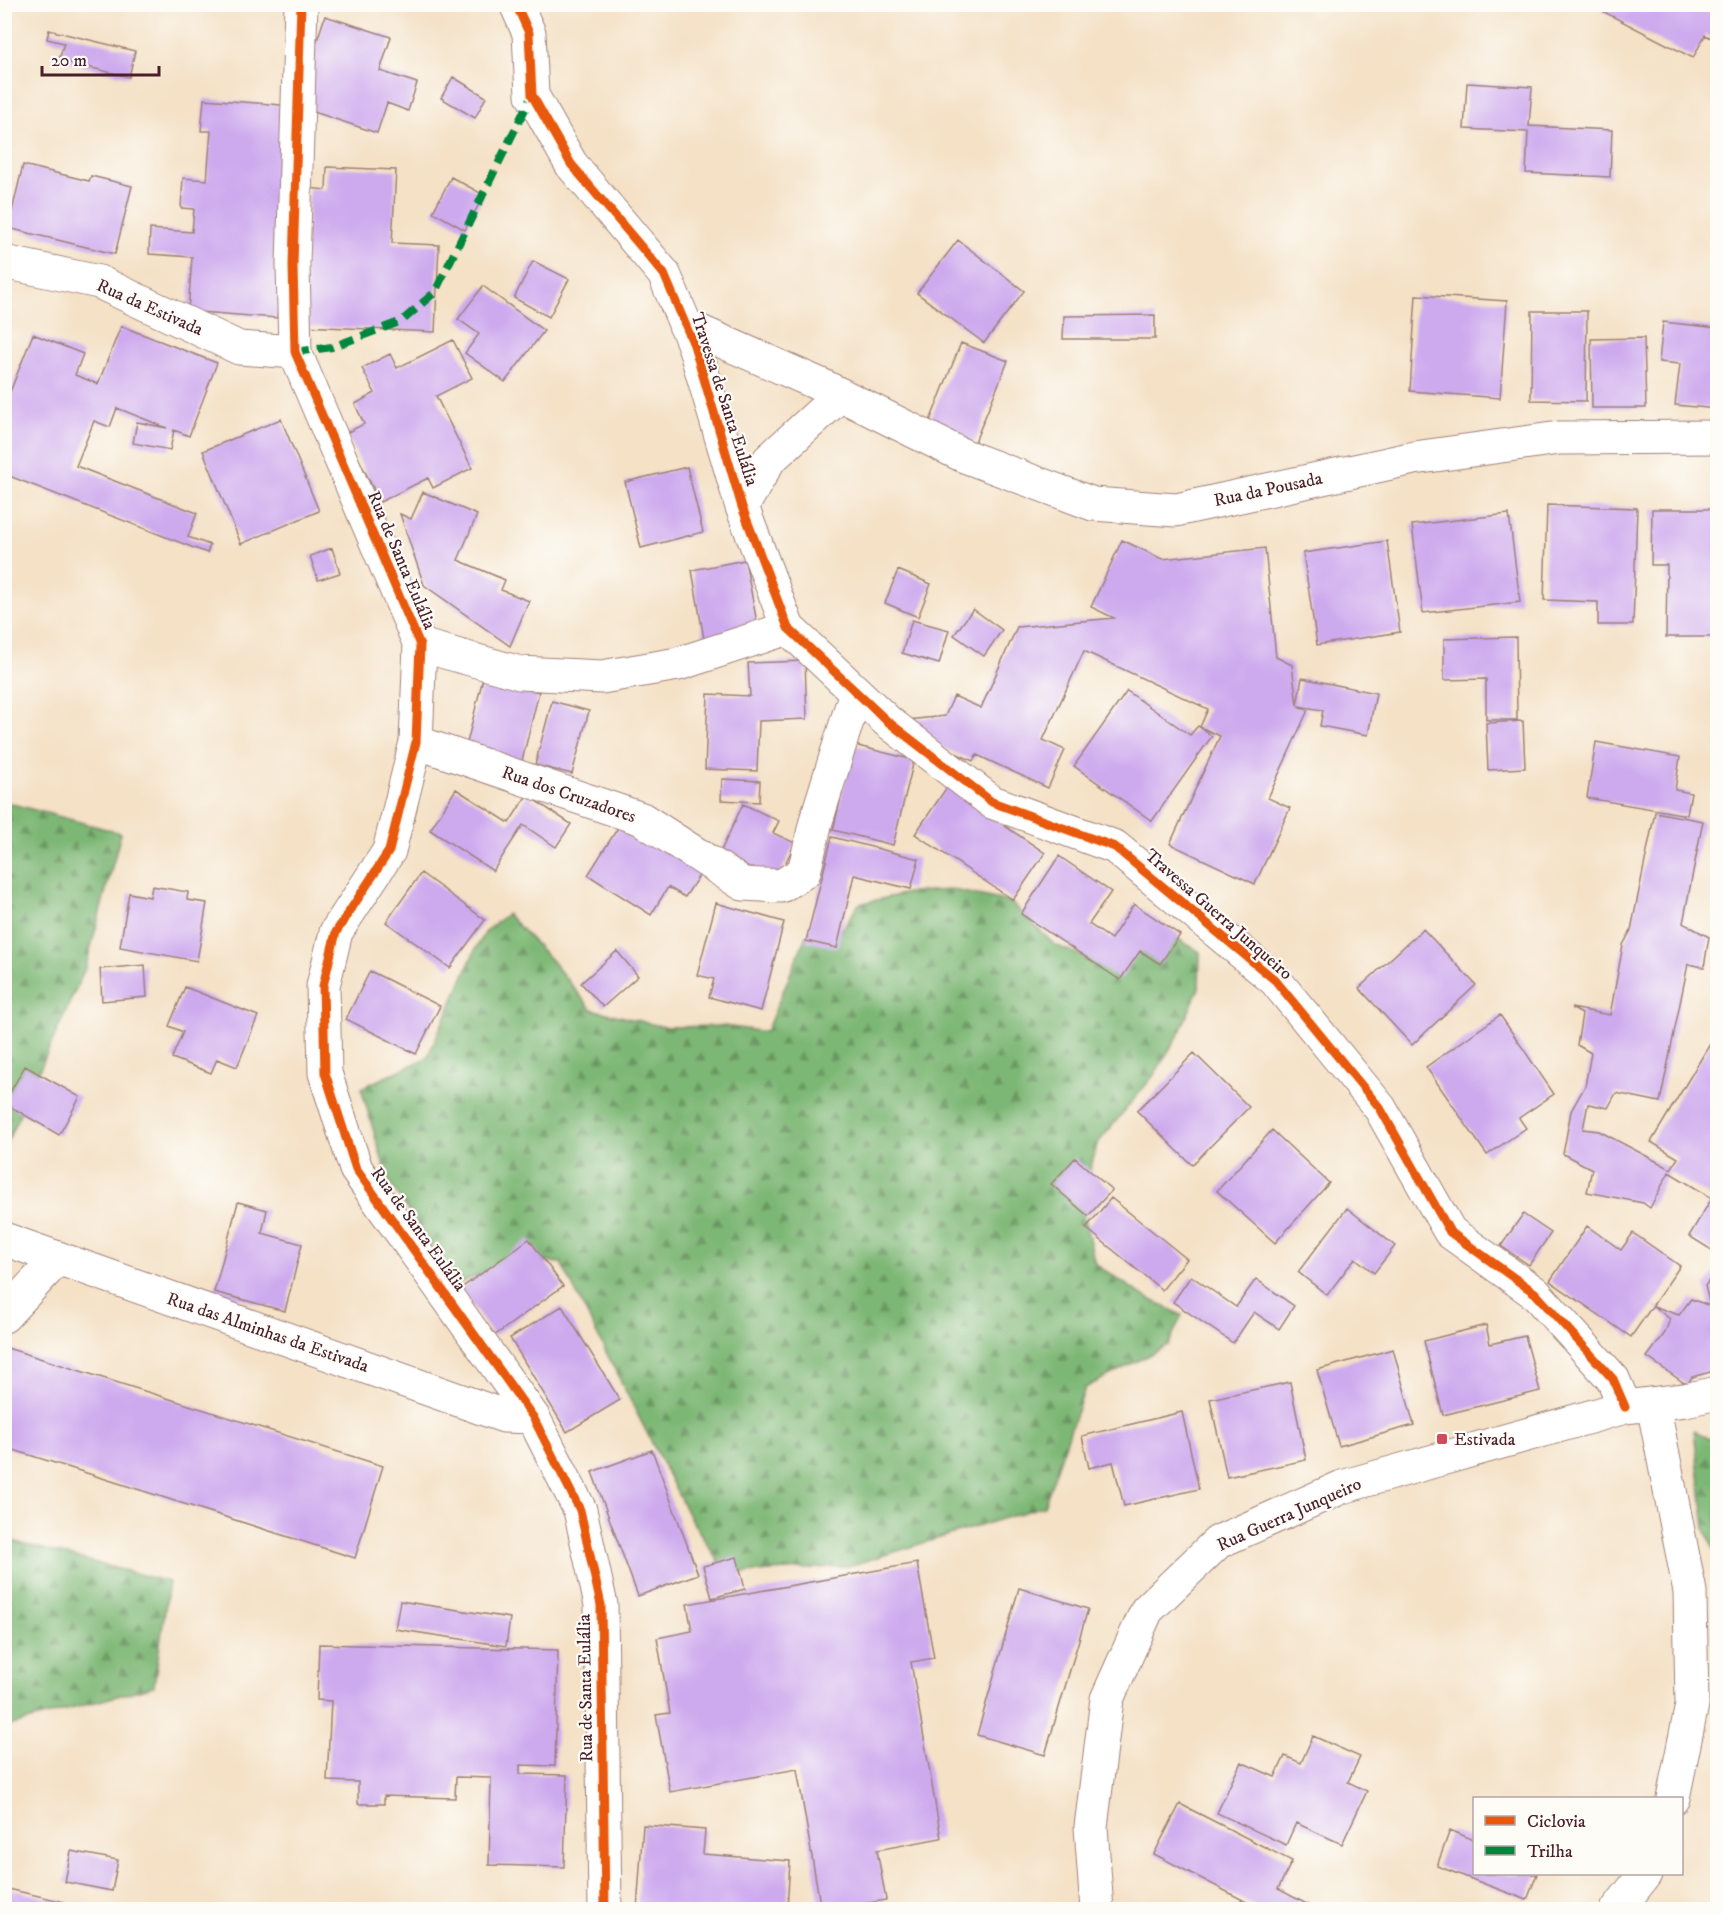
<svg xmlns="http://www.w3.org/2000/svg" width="1722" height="1914" font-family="'IM FELL DW Pica',serif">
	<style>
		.forest { fill: url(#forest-firs); stroke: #646b50; stroke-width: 1.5 }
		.building { fill: #cda9ee }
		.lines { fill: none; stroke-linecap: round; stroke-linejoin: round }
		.minor-casing { stroke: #9f8078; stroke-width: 35 }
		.minor { stroke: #fff; stroke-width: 33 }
		.quiet { stroke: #00873e; stroke-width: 8; stroke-dasharray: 15 8; stroke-linecap: butt }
		.cycleway-casing { stroke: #fdfcf7; stroke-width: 13 }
		.cycleway { stroke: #e8590c; stroke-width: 9 }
		.poi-dot { fill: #d1495b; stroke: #fdfcf7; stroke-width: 2 }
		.labels { text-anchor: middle; stroke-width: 4.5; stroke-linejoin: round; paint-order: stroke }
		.street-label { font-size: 18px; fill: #4a1f2b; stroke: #fdfcf7 }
		.poi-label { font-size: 18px; fill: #4a1f2b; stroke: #fdfcf7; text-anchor: start }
	</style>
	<defs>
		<pattern id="forest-firs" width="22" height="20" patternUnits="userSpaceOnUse" patternTransform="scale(1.5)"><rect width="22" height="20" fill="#7db775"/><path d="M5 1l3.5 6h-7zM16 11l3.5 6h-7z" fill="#689460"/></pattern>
	</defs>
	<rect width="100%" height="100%" fill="#fdfcf7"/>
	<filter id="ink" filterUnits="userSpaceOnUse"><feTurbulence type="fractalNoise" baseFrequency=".0167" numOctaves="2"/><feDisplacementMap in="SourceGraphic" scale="12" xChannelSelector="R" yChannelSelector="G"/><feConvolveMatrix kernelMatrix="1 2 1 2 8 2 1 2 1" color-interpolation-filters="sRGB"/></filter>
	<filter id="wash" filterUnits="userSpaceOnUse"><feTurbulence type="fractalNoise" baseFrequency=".008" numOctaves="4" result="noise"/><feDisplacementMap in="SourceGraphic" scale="24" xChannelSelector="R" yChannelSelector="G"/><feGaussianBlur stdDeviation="1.35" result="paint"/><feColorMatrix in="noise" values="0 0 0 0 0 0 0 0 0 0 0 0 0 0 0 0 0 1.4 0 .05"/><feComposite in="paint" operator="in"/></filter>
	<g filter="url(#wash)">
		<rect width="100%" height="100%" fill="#f4e1c6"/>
		<path class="forest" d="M 5,802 L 121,833 L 86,966 L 5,1147 Z
			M 953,890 L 1010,902 L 1055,945 L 1104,965 L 1173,936 L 1200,952 L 1199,988 L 1179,1034 L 1154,1075 L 1097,1144 L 1081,1204 L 1095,1264 L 1145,1297 L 1182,1315 L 1168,1345 L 1085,1388 L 1044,1506 L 849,1566 L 727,1574 L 689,1516 L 561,1263 L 515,1260 L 457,1284 L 388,1180 L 361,1088 L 427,1058 L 476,948 L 487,930 L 507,914 L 551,960 L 591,1009 L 664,1027 L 724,1026 L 766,1032 L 806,936 L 834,942 L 859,904 L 912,892 Z
			M 1694,1430 L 1709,1439 L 1717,1438 L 1717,1556 L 1705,1529 Z
			M 5,1539 L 169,1582 L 154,1686 L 5,1727 Z"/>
		<g id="blocks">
			<path class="building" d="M 1605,4 L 1718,4 L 1718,41 L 1705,35 L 1693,58 L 1602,11 Z
				M 325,16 L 391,37 L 380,71 L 417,83 L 408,111 L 387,103 L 377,133 L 296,106 Z
				M 49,30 L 135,51 L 129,77 L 59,60 L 64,43 L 47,39 Z
				M 453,77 L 486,97 L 475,118 L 441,98 Z
				M 1467,83 L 1532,87 L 1529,126 L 1612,130 L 1610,177 L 1526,173 L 1528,132 L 1464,129 Z
				M 204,99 L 294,106 L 277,318 L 188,311 L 192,257 L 149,254 L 150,229 L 192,232 L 194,209 L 181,208 L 183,178 L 207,180 L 211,131 L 201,131 Z
				M 23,165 L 89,181 L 91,176 L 132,186 L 115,254 L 8,228 Z
				M 327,167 L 396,170 L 392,243 L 439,245 L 435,332 L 303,326 L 309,188 L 326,190 Z
				M 451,177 L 484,195 L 465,230 L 433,212 Z
				M 958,240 L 1024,291 L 984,343 L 917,293 Z
				M 533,261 L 569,279 L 549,317 L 514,298 Z
				M 483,286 L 544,331 L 505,382 L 465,353 L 479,334 L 458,319 Z
				M 1416,295 L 1507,301 L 1500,398 L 1410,391 Z
				M 1532,311 L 1587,311 L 1586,401 L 1531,400 Z
				M 1155,315 L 1155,339 L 1063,339 L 1064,316 Z
				M 1663,322 L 1718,328 L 1718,409 L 1675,405 L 1680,364 L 1659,362 Z
				M 121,326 L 217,363 L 189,436 L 174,430 L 170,450 L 133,443 L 137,422 L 167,428 L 117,408 L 110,427 L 94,421 L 76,466 L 197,513 L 188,537 L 210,545 L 207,553 L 4,474 L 4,407 L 33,334 L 83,354 L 75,375 L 98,384 Z
				M 1644,338 L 1646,408 L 1592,408 L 1591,339 Z
				M 453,340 L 472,378 L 436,396 L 472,468 L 433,488 L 428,478 L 380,502 L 346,433 L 364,424 L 355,404 L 375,393 L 362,368 L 390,354 L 397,368 Z
				M 961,343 L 1008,361 L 974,444 L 928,426 Z
				M 281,419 L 319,511 L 241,544 L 203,451 Z
				M 687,467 L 703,532 L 641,548 L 625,482 Z
				M 423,492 L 477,515 L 458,560 L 505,580 L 501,590 L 529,601 L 510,646 L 424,585 L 400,514 L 411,519 Z
				M 1547,505 L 1637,508 L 1633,625 L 1598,625 L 1598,602 L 1544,600 Z
				M 1652,509 L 1718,509 L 1718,637 L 1666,637 L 1667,565 L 1651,565 Z
				M 1509,514 L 1520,602 L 1423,613 L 1412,525 Z
				M 1122,540 L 1162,559 L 1265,548 L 1276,657 L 1292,665 L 1297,705 L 1302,678 L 1376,693 L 1368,735 L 1320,726 L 1323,710 L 1298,706 L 1308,710 L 1268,798 L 1290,808 L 1255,884 L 1170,844 L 1220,736 L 1200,727 L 1208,709 L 1084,651 L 1043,740 L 1065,750 L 1048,788 L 977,755 L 973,761 L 888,722 L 945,716 L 954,696 L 981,708 L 1017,627 L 1114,618 L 1091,607 Z
				M 1387,541 L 1400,632 L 1317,645 L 1303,553 Z
				M 332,548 L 340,573 L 318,580 L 310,556 Z
				M 745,560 L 758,628 L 704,639 L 692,570 Z
				M 898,570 L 931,584 L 918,617 L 885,603 Z
				M 973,609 L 1002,630 L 984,656 L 954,635 Z
				M 912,620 L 949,630 L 939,664 L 902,653 Z
				M 1516,637 L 1517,720 L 1486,720 L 1486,679 L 1444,680 L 1444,639 Z
				M 805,661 L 807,719 L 759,721 L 757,771 L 705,769 L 708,694 L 750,696 L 748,663 Z
				M 483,678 L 539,692 L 522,761 L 466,747 Z
				M 1127,691 L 1190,735 L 1198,726 L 1212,736 L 1152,821 L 1074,766 Z
				M 552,701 L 589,711 L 572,774 L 535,765 Z
				M 1523,721 L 1525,768 L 1488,770 L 1486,723 Z
				M 1596,742 L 1680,757 L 1675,790 L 1691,793 L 1687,815 L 1587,798 Z
				M 854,745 L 914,760 L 893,845 L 833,830 Z
				M 722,779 L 760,781 L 759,802 L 721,800 Z
				M 947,787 L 1045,853 L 1013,900 L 915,834 Z
				M 456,789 L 509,823 L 527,795 L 571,824 L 556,847 L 523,825 L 493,871 L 430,830 Z
				M 743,804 L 779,821 L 773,833 L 795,843 L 774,887 L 717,859 Z
				M 1655,812 L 1703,821 L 1683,923 L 1709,937 L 1704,967 L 1688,964 L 1660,1102 L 1616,1093 L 1608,1108 L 1588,1104 L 1583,1129 L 1599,1131 L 1671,1169 L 1678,1158 L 1651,1142 L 1713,1039 L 1718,1041 L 1718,1254 L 1689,1236 L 1712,1198 L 1669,1172 L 1650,1208 L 1643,1203 L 1587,1192 L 1592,1169 L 1563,1154 L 1571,1111 L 1585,1086 L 1591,1053 L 1577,1045 L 1582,1014 L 1571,1008 L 1610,1015 L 1623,945 L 1631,930 Z
				M 624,818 L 704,868 L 685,897 L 668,887 L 651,915 L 588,875 Z
				M 832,837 L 919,859 L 911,889 L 854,875 L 837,948 L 806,941 Z
				M 1059,856 L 1111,892 L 1089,924 L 1111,939 L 1134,904 L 1180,935 L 1160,964 L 1140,951 L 1120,980 L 1021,914 Z
				M 421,873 L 485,920 L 450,968 L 386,922 Z
				M 152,886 L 188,892 L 187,900 L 207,903 L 197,961 L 120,947 L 129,893 L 150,897 Z
				M 716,903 L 784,922 L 761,1011 L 709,997 L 714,979 L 697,975 Z
				M 1423,929 L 1476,985 L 1412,1045 L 1359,988 Z
				M 617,951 L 638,976 L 603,1007 L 581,983 Z
				M 145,965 L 147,997 L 102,1001 L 100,969 Z
				M 370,971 L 440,1006 L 416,1054 L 346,1019 Z
				M 185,987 L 258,1016 L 237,1067 L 217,1059 L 211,1073 L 172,1058 L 183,1032 L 169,1026 Z
				M 1500,1015 L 1554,1094 L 1519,1118 L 1526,1128 L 1487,1155 L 1426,1067 Z
				M 1194,1053 L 1249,1107 L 1192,1165 L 1137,1111 Z
				M 25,1066 L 80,1097 L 59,1135 L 4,1103 Z
				M 1272,1130 L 1329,1183 L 1275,1243 L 1217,1191 Z
				M 1075,1158 L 1112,1190 L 1088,1216 L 1051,1184 Z
				M 1111,1198 L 1187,1259 L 1162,1290 L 1086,1228 Z
				M 238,1202 L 267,1210 L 262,1233 L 302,1244 L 285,1311 L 214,1292 Z
				M 1347,1208 L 1395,1246 L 1374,1273 L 1355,1258 L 1327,1295 L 1298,1272 Z
				M 1523,1214 L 1551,1233 L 1529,1265 L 1501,1246 Z
				M 1587,1226 L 1621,1250 L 1633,1233 L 1680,1266 L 1631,1337 L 1550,1281 Z
				M 529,1239 L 563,1286 L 494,1336 L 460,1289 Z
				M 1718,1268 L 1718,1370 L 1692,1377 L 1687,1385 L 1647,1357 L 1665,1333 L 1670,1319 L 1653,1306 L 1679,1315 L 1691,1299 L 1710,1306 L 1705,1286 Z
				M 1191,1276 L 1236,1307 L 1256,1279 L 1294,1306 L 1279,1329 L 1254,1312 L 1233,1343 L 1173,1302 Z
				M 562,1306 L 620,1400 L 567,1432 L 510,1338 Z
				M 1486,1325 L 1490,1344 L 1525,1336 L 1540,1391 L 1443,1415 L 1424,1341 Z
				M 4,1347 L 383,1466 L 355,1558 L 4,1447 Z
				M 1393,1349 L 1414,1425 L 1339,1446 L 1317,1370 Z
				M 1290,1382 L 1306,1460 L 1227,1477 L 1210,1399 Z
				M 1182,1412 L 1199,1489 L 1124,1506 L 1113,1462 L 1089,1468 L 1082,1436 Z
				M 652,1450 L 698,1574 L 638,1596 L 592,1472 Z
				M 737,1557 L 745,1589 L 712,1598 L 703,1566 Z
				M 917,1563 L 934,1658 L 911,1662 L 941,1838 L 877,1850 L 886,1900 L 850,1906 L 851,1910 L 821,1910 L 797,1769 L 670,1792 L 656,1715 L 670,1713 L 657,1638 L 692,1631 L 687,1604 Z
				M 1019,1588 L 1088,1609 L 1045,1755 L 977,1735 Z
				M 400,1601 L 510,1618 L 506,1646 L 395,1629 Z
				M 319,1644 L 558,1650 L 555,1766 L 520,1765 L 520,1774 L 567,1775 L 564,1867 L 489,1865 L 491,1778 L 456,1777 L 455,1798 L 384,1796 L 384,1804 L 358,1804 L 358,1782 L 327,1781 L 331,1701 L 317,1700 Z
				M 1313,1736 L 1360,1757 L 1348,1782 L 1367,1791 L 1342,1844 L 1296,1823 L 1286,1845 L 1217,1813 L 1241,1762 L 1275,1777 L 1285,1756 L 1301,1763 Z
				M 1180,1804 L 1292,1861 L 1278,1889 L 1318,1910 L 1262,1910 L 1154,1854 Z
				M 643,1825 L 705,1830 L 703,1854 L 790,1861 L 787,1910 L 637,1910 Z
				M 1450,1830 L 1474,1840 L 1474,1874 L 1537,1874 L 1527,1900 L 1437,1866 Z
				M 71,1851 L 118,1860 L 112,1891 L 65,1882 Z
				M 4,1888 L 65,1902 L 63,1910 L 4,1910 Z"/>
		</g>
	</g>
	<g filter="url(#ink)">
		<use href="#blocks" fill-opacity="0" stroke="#9f8078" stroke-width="1.5"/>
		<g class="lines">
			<g class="minor-casing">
				<path id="minor" d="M 301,4 L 293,265 L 295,352 L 420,645 L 416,742 L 389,851 L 336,932 L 323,986 L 325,1073 L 356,1169 L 533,1417 L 580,1510 L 601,1605 L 605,1910
					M 516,4 L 529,33 L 532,95 L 571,164 L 664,274 L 694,345 L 742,507 L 788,628 L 887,721 L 992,802 L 1115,847 L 1275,980 L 1380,1108 L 1450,1232 L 1535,1293 L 1613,1379 L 1625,1407
					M 4,262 L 99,282 L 239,348 L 295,352
					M 685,325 L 821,385 L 962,455 L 1093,504 L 1176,510 L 1414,458 L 1559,438 L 1718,437
					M 742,507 L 769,460 L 840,395
					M 420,645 L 520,673 L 602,677 L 678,664 L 788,628
					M 416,742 L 642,819 L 743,884 L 781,886 L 804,872 L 816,821 L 856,692
					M 4,1239 L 504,1416 L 533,1417
					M 4,1316 L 58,1258
					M 1653,1404 L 1690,1592 L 1692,1705 L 1673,1798
					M 1097,1910 L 1091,1827 L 1107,1699 L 1147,1610 L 1218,1542 L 1342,1487 L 1625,1407 L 1685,1400 L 1718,1393
					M 1617,1910 L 1645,1874"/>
			</g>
			<use href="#minor" class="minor"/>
			<path class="quiet" d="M 295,352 L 332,347 L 402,321 L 435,292 L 532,95"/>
			<g class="cycleway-casing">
				<path id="cycleway" d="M 301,4 L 293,265 L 295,352 L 420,645 L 416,742 L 389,851 L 336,932 L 323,986 L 325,1073 L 356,1169 L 533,1417 L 580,1510 L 601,1605 L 605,1910
					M 516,4 L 529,33 L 532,95 L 571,164 L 664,274 L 694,345 L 742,507 L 788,628 L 887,721 L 992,802 L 1115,847 L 1275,980 L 1380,1108 L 1450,1232 L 1535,1293 L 1613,1379 L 1625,1407"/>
			</g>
			<use href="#cycleway" class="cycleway"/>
		</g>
	</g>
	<rect class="poi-dot" x="1436" y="1433" width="12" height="12" rx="3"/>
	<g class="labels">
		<g class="street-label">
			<text transform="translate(150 307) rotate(24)" y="6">Rua da Estivada</text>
			<text transform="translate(725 399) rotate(72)" y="6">Travessa de Santa Eulália</text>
			<text transform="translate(1268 489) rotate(-12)" y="6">Rua da Pousada</text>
			<text transform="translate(402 560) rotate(67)" y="6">Rua de Santa Eulália</text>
			<text transform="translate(569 794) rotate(19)" y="6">Rua dos Cruzadores</text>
			<text transform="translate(1219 914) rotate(41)" y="6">Travessa Guerra Junqueiro</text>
			<text transform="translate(419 1229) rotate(54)" y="6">Rua de Santa Eulália</text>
			<text transform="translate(268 1332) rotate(19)" y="6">Rua das Alminhas da Estivada</text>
			<text transform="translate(1289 1514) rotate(-24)" y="6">Rua Guerra Junqueiro</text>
			<text transform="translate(585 1688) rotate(-91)" y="6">Rua de Santa Eulália</text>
		</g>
		<g class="poi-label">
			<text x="1454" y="1445">Estivada</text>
		</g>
	</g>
	<rect width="1722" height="1914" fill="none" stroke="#fdfcf7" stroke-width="24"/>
	<rect x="1473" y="1797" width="210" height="78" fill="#fdfcf7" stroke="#b5a4a5" stroke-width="1.5"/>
	<rect x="1485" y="1816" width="30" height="9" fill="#e8590c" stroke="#b5a4a5" stroke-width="1.5"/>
	<text x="1527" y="1827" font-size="18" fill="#4a1f2b">Ciclovia</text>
	<rect x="1485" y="1846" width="30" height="9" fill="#00873e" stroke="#b5a4a5" stroke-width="1.5"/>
	<text x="1527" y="1857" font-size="18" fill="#4a1f2b">Trilha</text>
	<path d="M42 66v9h117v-9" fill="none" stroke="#4a1f2b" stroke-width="3"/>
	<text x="51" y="66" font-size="18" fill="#4a1f2b" stroke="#fdfcf7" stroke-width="4.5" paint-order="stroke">20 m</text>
</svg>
